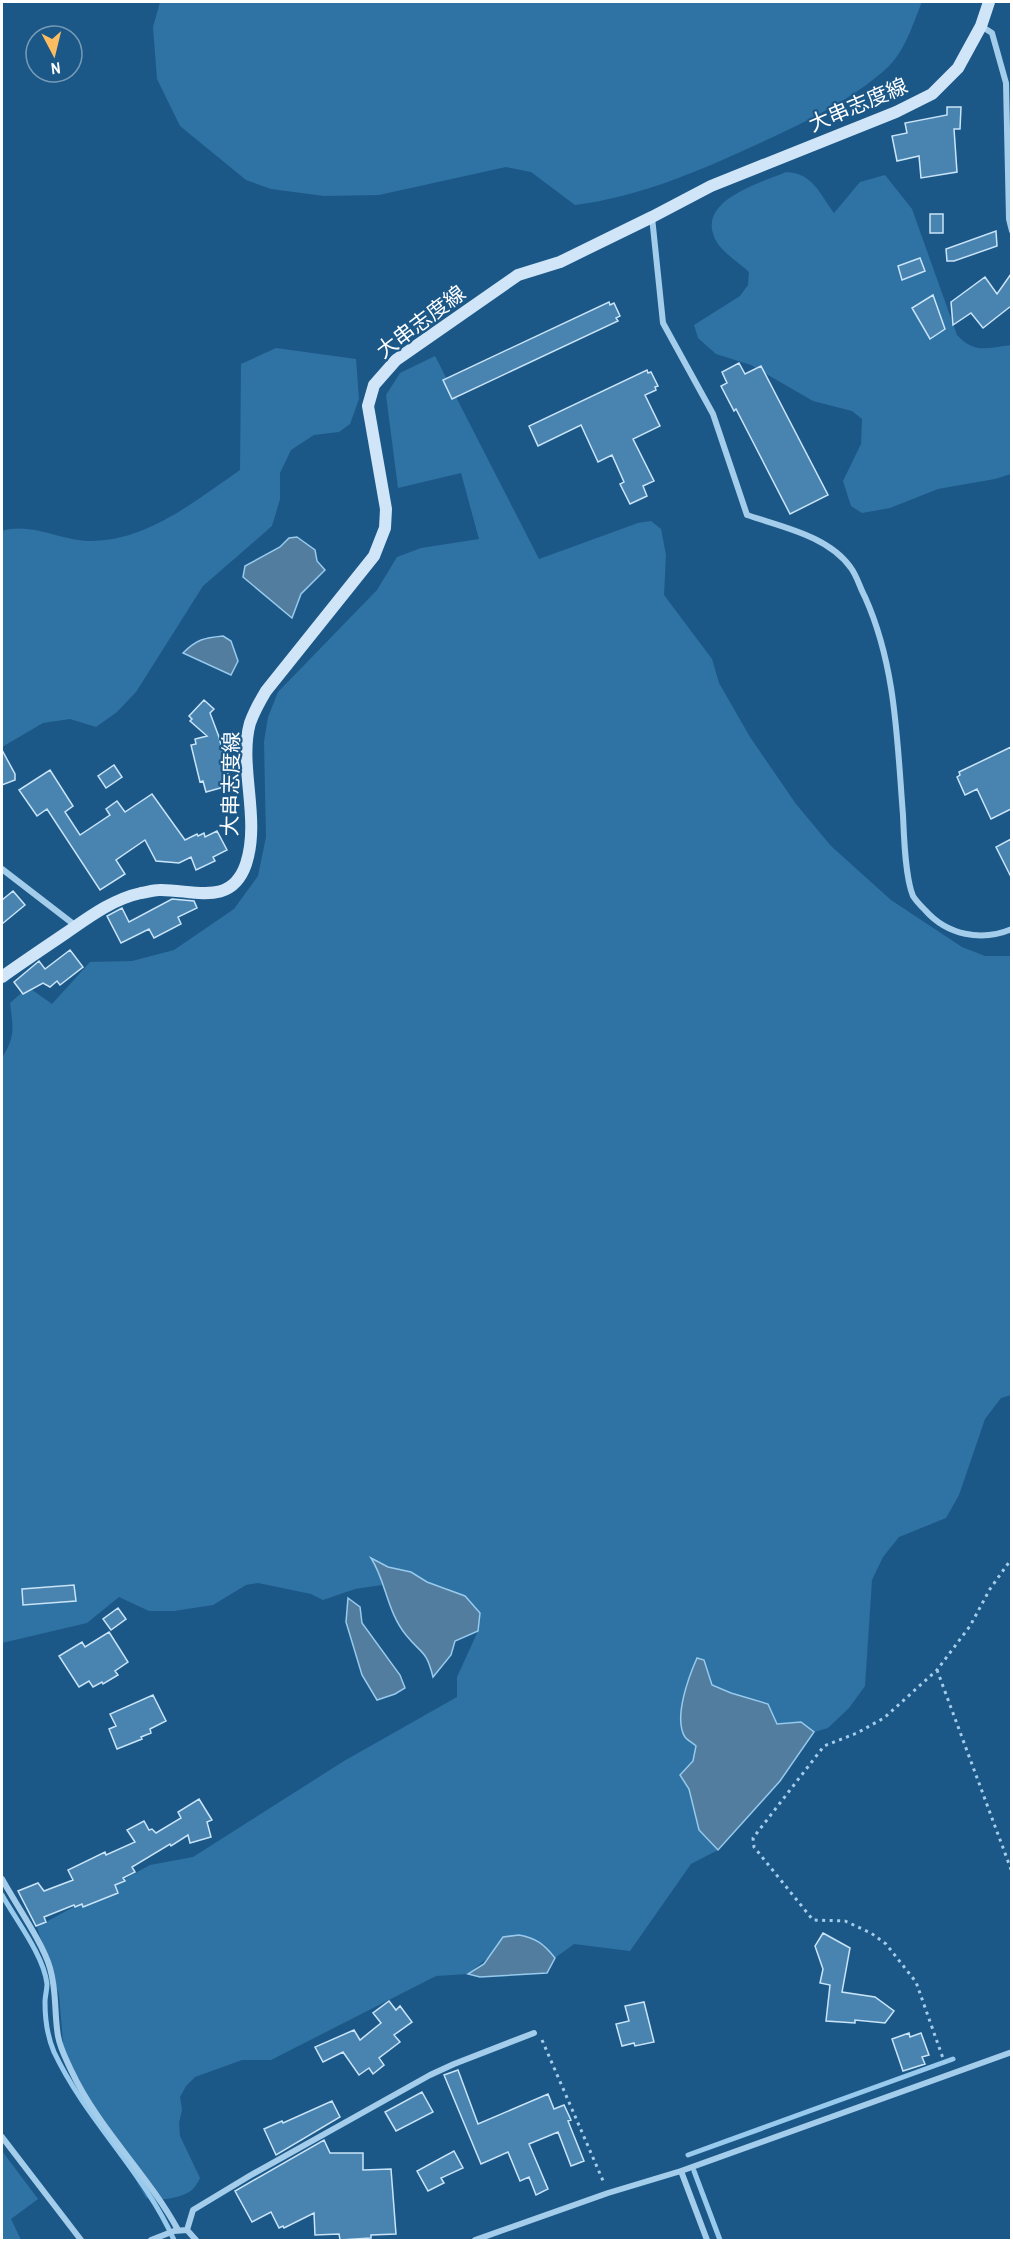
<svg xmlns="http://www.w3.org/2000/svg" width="1013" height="2242" font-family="'Archivo Narrow','Noto Sans JP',sans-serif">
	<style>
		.green { fill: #2f72a4 }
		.water { fill: #527d9e; stroke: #97caed; stroke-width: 1.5 }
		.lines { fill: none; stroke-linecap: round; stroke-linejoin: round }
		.stream { stroke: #97caed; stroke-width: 5 }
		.building { fill: #4984b1; stroke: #c9e4f8; stroke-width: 1.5 }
		.path { stroke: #a4cdeb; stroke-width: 3; stroke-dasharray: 3 4.5; stroke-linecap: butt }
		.minor { stroke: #a4cdeb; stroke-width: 6 }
		.secondary { stroke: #d0e6f8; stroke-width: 12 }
		.labels { text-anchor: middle; stroke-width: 4.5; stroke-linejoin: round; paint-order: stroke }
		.street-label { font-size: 21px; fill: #fff; stroke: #1c5887 }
	</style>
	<rect width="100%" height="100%" fill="#1c5887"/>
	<path class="green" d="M 160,2 L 922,2 C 913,23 906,49 889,66 C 853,100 805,122 760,143 C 702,170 639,197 575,205 L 531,172 L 506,167 L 379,195 L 324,196 L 271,189 L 246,180 L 180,126 L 157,79 L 153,27 Z
		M 786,172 C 813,173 819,193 834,213 L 860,182 L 885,175 L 912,209 L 957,335 C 974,354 988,348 1011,345 L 1011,474 L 995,479 L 938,489 L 890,508 L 862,513 L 851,506 L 843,481 L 861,444 L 862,419 L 852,411 L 813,401 L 751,365 L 716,354 L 698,338 L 694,325 L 740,296 L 748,285 L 749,272 C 739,263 725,254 718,244 C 691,202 758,184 786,172 Z
		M 276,348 L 356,359 L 359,399 L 350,424 L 339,432 L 314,435 L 291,450 L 280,473 L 280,499 L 272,526 L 203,586 L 136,692 L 117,712 L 96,727 L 70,719 L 43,723 L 2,747 L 2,531 C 30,522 60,540 88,541 C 146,542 195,501 240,470 L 241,364 Z
		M 435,356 L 539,559 L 638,523 L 651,521 L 661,529 L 666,555 L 664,595 L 712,659 L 719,683 L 750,737 L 796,804 L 831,846 L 891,900 L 962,947 L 985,956 L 1011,956 L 1011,1395 L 1001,1398 L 985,1419 L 959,1495 L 946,1518 L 899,1537 L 883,1557 L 872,1580 L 865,1686 L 849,1708 L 828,1728 L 814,1732 L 801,1722 L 777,1724 L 768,1704 L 731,1693 L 712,1685 L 704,1660 L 686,1684 L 681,1715 L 681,1726 L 685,1737 L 696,1745 L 693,1761 L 680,1776 L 689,1789 L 699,1829 L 718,1850 L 691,1864 L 630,1951 L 574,1944 L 555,1958 L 544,1944 L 491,1955 L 468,1974 L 436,1976 L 271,2060 L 242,2060 L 195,2077 L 186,2086 L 180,2097 L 182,2110 L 179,2123 L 180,2136 L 200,2178 C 198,2182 195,2187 192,2190 C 180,2199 159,2201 146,2198 L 64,2054 L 59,1995 L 37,1927 L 150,1865 L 193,1857 L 344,1761 L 457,1697 L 457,1677 L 478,1631 L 480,1613 L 446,1588 L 427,1582 L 411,1572 L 388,1567 L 372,1559 L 379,1570 L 382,1585 L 355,1589 L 323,1600 L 311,1594 L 258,1583 L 246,1585 L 213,1605 L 174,1611 L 149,1611 L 119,1597 L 87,1623 L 2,1643 L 2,1058 C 16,1035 13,1028 10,1003 L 28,987 L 52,1004 L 90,962 L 132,961 L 174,950 L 234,909 L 258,876 L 266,837 L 264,742 L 268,717 L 278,692 L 377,590 L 397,557 L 421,548 L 479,539 L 461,473 L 398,488 L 386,395 L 400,373 Z
		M 2,2151 L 38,2199 L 11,2219 L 21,2240 L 2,2240 Z"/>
	<path class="water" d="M 297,537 L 315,550 L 317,561 L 325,570 L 301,594 L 292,618 L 243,577 L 245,566 L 280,547 L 289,538 Z
		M 223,636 L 231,641 L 238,661 L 231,675 L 183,653 C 197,639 204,638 223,636 Z
		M 371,1558 L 388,1567 L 411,1572 L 427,1582 L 465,1596 L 480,1613 L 478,1631 L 455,1641 L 451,1655 L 433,1677 C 426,1649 422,1655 406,1635 C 387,1612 386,1581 371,1558 Z
		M 348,1598 L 360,1607 L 362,1623 L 400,1675 L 405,1688 L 395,1694 L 377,1700 L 362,1675 L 346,1622 Z
		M 697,1658 L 704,1660 L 712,1685 L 731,1693 L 768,1704 L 777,1724 L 801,1722 L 814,1732 L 780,1781 L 718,1850 L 699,1830 L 689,1789 L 680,1775 L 693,1761 L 696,1746 C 693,1743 687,1740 685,1737 C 673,1718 689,1676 697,1658 Z
		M 519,1935 C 536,1938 544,1944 555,1958 L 547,1973 L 480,1977 L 468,1974 L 484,1964 L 503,1937 Z"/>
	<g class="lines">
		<path class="stream" d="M 2,1895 C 16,1920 44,1956 47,1984 C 47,1990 45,1996 45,2002 C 45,2018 48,2038 54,2052 C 86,2120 144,2172 174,2240
			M 688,2155 L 953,2059
			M 694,2171 L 720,2240"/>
	</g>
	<path class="building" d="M 947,107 L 961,107 L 960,129 L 954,129 L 957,172 L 921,178 L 919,156 L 897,161 L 892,136 L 907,133 L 905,123 L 947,115 Z
		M 930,214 L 943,214 L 943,233 L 930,233 Z
		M 996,231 L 997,246 L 954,261 L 947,261 L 946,249 Z
		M 920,258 L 925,271 L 902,280 L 898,266 Z
		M 1011,274 L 1011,306 L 983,328 L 971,313 L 953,325 L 951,302 L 985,277 L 997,294 Z
		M 933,295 L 945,329 L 930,339 L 912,308 Z
		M 609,302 L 610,305 L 614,303 L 620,316 L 616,318 L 618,321 L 452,399 L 443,380 Z
		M 739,363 L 745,374 L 761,366 L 828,495 L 790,514 L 736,409 L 734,411 L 721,386 L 727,383 L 722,372 Z
		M 647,370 L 648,373 L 651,372 L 658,386 L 655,387 L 656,390 L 645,395 L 660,426 L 633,439 L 654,481 L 643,486 L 647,496 L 630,504 L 620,484 L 624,482 L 612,455 L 598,462 L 581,425 L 538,446 L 529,426 Z
		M 204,700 L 214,709 L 210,713 L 219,737 L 231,785 L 206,792 L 203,781 L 200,782 L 191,745 L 196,744 L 195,739 L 207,736 L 190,721 L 192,719 L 189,716 Z
		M 1011,747 L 1011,809 L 991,819 L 977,789 L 965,795 L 957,777 L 960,775 L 959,772 Z
		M 2,750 L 15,774 L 15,780 L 2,785 Z
		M 114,765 L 122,777 L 106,788 L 98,776 Z
		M 50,770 L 73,806 L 65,812 L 80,835 L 110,815 L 106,809 L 117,801 L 125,812 L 152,794 L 185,840 L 197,834 L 198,836 L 204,833 L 205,837 L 217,831 L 227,850 L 213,857 L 215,861 L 196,870 L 191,857 L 179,863 L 156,861 L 145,840 L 116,860 L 125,874 L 100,890 L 47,809 L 37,816 L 19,790 Z
		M 1011,839 L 1011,877 L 996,847 Z
		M 13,891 L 25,905 L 2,924 L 2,900 Z
		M 172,899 L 194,901 L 197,908 L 178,917 L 181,924 L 154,938 L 149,929 L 121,943 L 107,916 L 122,908 L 129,922 Z
		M 70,950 L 83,967 L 60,985 L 57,981 L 50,987 L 43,983 L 23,994 L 14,982 L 39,961 L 45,969 Z
		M 74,1585 L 76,1601 L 23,1605 L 22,1589 Z
		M 118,1608 L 126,1619 L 111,1630 L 103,1619 Z
		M 109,1632 L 128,1662 L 115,1671 L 118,1675 L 103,1684 L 102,1682 L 93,1687 L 89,1681 L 79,1687 L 59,1656 L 82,1642 L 85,1647 Z
		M 153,1695 L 166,1721 L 150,1729 L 151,1733 L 141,1737 L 142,1739 L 117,1749 L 109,1729 L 116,1726 L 110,1714 Z
		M 199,1799 L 212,1820 L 207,1822 L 211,1837 L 190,1843 L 188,1835 L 171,1846 L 170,1844 L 132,1867 L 135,1872 L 123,1878 L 125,1881 L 115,1885 L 118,1893 L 83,1907 L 82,1904 L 75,1907 L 74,1905 L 44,1917 L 46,1922 L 36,1926 L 18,1891 L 38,1883 L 44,1891 L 73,1880 L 68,1870 L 105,1852 L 106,1855 L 135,1842 L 127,1830 L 144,1821 L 149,1830 L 152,1829 L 156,1833 L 181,1818 L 178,1812 Z
		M 823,1933 L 850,1948 L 842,1992 L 875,1997 L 894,2011 L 885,2023 L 855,2020 L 855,2023 L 826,2021 L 830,1985 L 820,1983 L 823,1969 L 815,1946 Z
		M 389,2001 L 396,2010 L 400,2006 L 412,2022 L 394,2035 L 400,2042 L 379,2058 L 384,2065 L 373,2074 L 369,2068 L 359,2075 L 343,2052 L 323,2062 L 315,2047 L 354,2030 L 360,2040 L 381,2023 L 373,2013 Z
		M 644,2002 L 654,2042 L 635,2046 L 634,2043 L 622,2046 L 616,2024 L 629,2021 L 625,2006 Z
		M 909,2033 L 910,2037 L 921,2033 L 929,2055 L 922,2057 L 925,2064 L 903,2071 L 892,2039 Z
		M 458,2070 L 478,2124 L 548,2094 L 554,2109 L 564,2105 L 571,2120 L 568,2121 L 584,2161 L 571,2166 L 558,2132 L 529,2144 L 548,2189 L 536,2195 L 529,2177 L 520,2181 L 508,2152 L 481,2164 L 444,2075 Z
		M 422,2092 L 433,2112 L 396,2131 L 385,2112 Z
		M 332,2101 L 340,2117 L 276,2155 L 264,2129 L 282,2121 L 283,2123 Z
		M 324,2140 L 330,2153 L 363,2153 L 363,2170 L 391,2169 L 396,2234 L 371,2235 L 371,2238 L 340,2240 L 339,2234 L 315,2235 L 314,2213 L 284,2228 L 283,2226 L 279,2228 L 271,2212 L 252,2222 L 235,2191 Z
		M 454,2151 L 463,2168 L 441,2178 L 444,2183 L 428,2191 L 417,2171 Z"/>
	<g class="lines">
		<path class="path" d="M 937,1670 L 1012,1872
			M 542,2040 L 604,2183
			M 945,2064 L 916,1982 L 886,1944 L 871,1933 L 845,1921 L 813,1920 L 754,1847 L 753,1838 L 824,1746 L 857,1733 L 884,1718 L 937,1670 L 970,1626 L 990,1589 L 1012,1558"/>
		<path class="minor" d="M 981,26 L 992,33 L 1006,83 L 1009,219 L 1012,231
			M 652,217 L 663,323 L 713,414 L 747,515 C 782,527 829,536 851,568 C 857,576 860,588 865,597 C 896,666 897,740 903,815 C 904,836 905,877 913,896 C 916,901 921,906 925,910 C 947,935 981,942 1012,929
			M 2,869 L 76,926
			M 2,1879 C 15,1903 43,1943 50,1968 C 57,1992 54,2013 58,2036 C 60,2048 66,2059 71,2070 C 99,2130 147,2173 178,2230
			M 2,2137 L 81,2240
			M 681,2171 L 707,2240
			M 187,2230 L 193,2210 L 251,2175 L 430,2075 L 454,2064 L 534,2033
			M 151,2240 L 174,2231 L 187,2230 L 196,2240
			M 475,2240 L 608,2193 L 681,2171 L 1012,2052"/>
		<path class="secondary" d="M 2,977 C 23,962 44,948 66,933 C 89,917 113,899 141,893 C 147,892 154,890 159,890 C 192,889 231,908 246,864 C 261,818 238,766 250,723 C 254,712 260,701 266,691 L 374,556 L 385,528 L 386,509 L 368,406 L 374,385 L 396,360 L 518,275 L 560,262 L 652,217 L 711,186 L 896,112 L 932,94 L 958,68 L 981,26 L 989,2"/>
	</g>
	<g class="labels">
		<g class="street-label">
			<text transform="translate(858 105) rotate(-23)" y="7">大串志度線</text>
			<text transform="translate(421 322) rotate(-37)" y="7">大串志度線</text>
			<text transform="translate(231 784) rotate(-89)" y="7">大串志度線</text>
		</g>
	</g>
	<rect width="1013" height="2242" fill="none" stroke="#ffffff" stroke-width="6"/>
	<g transform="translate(54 54) rotate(173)"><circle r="28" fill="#1c5887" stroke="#779bb7" stroke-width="1.5"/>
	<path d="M0-4.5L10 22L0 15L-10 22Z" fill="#fcbc62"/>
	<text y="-9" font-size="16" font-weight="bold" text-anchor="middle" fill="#ffffff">N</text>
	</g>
</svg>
